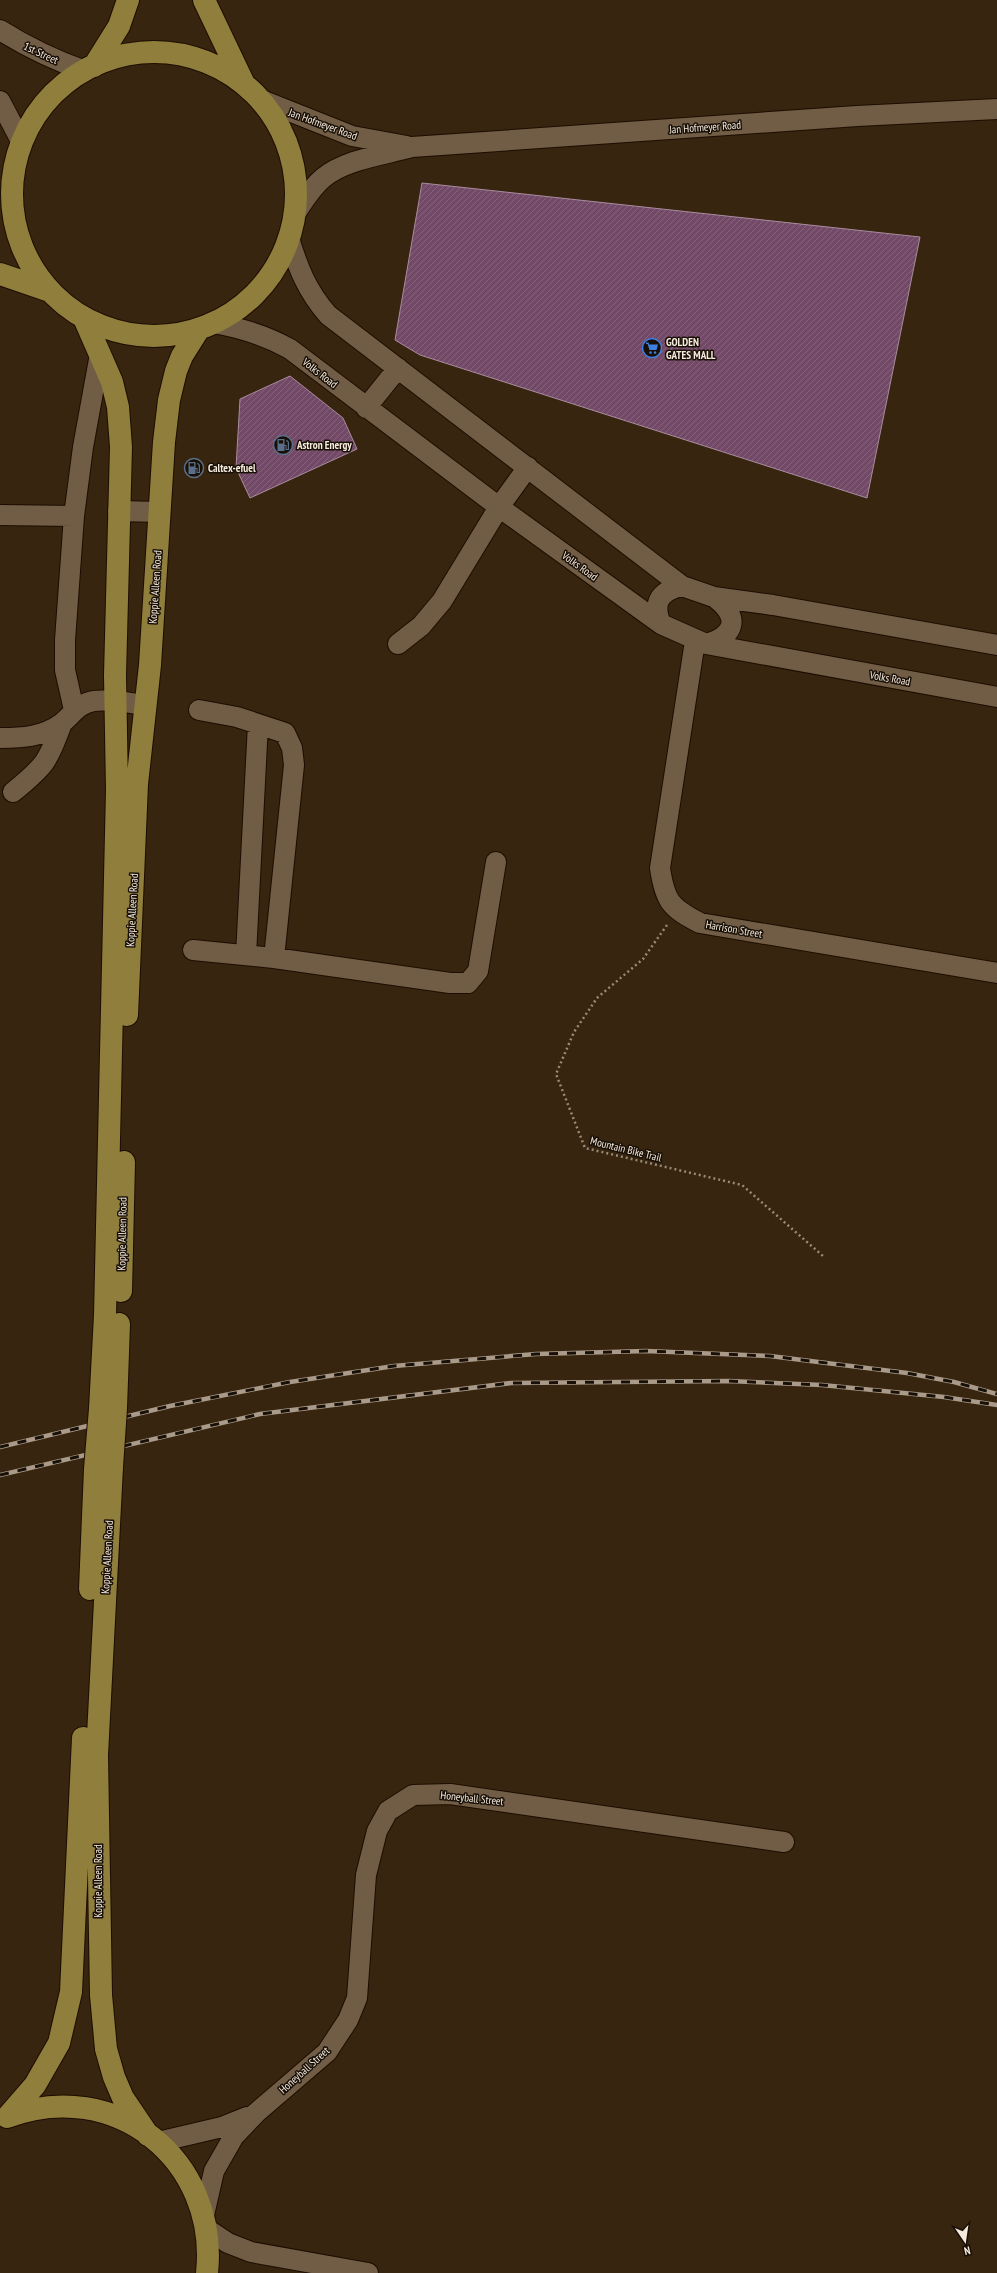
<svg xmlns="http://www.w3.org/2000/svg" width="997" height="2273" font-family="'PT Sans Narrow',sans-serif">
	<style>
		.building { fill: url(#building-hatch); stroke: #a98c9f }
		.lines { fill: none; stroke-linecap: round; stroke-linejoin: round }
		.minor-casing { stroke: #1e0d00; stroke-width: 22 }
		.major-casing { stroke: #1e0d00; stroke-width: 24 }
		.path { stroke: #998a79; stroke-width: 2.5; stroke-dasharray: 2 3; stroke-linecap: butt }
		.minor { stroke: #715c45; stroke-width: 20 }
		.major { stroke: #907e3c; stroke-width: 22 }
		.rail-casing { stroke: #a99a8a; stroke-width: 4.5 }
		.rail { stroke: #181007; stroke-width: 3; stroke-dasharray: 9; stroke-linecap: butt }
		.major-bridge-casing { stroke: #1e0d00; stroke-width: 24; stroke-linecap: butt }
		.major-bridge { stroke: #907e3c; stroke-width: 22 }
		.labels { text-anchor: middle; stroke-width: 3; stroke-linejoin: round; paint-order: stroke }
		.street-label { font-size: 11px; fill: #f6eadd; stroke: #181007 }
		.poi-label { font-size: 11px; font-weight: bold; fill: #f6eadd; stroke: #181007; text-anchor: start }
	</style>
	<defs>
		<pattern id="building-hatch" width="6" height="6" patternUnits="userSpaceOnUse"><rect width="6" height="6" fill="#724966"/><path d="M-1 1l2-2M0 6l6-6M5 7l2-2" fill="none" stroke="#87637b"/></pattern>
	</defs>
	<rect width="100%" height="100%" fill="#37250f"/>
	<path class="building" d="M 422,183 L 920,237 L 867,498 L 420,355 L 395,340 Z
		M 290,376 L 343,418 L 357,449 L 250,498 L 236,468 L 240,399 Z"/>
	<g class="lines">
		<g class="minor-casing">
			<path id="minor" d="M 0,30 C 27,47 54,60 85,71
				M 259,99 L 352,136 L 407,146
				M 0,101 L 22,143
				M 295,214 C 303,202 311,188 323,178 C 346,159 384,155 412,147 L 857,116 L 997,109
				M 289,238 C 298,268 307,291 328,315 L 682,586 L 714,597 L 773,605 L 997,645
				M 213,323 C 242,328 265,335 290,349 L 499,507 L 661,624 L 706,644 L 997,697
				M 366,408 L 398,368
				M 118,511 L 160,512
				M 0,515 L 74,516
				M 661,624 C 652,602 660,591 682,586
				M 695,641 L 660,868 C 665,902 671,908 700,923 L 997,973
				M 398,644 L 421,626 L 442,601 L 499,507 L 528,467
				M 706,644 C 737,635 740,616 714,597
				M 74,710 L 65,670 L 65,640 L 74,516 L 83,447 L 100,354
				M 199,710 L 237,717 L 285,733 L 292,748 L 294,765 L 274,958
				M 0,738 C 22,738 43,737 62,723 C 72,715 79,703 94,701 C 111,699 129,703 146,705
				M 13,792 C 45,766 48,762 62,723
				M 193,950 L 274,958 L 450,983 L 468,983 L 478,971 L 496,862
				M 246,955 L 258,724
				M 158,2142 L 222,2127 L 247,2117
				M 204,2215 L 214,2171 L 234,2136 L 256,2113 L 327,2052 L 348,2020 L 357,1998 L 366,1875 L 377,1831 L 388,1811 L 413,1795 L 450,1794 L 784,1842
				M 207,2229 L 228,2243 L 251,2252 L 368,2273"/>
		</g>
		<g class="major-casing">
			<path id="major" d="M 204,0 L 244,84
				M12 194a142 142 0 1 1 284 0a142 142 0 1 1-284 0Z
				M 94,66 L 119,26 L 128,0
				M 0,274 L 50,291
				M 84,318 L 112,382 L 118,407 L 121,447 L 115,675 L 117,790 L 105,1315 L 100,1409
				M 127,1015 L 137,784 L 150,665 L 164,442 L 169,400 L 176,371 L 182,356 L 199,329
				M 121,1291 L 124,1162
				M 116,1408 L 119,1324
				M 112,1467 L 97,1755 L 101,1995 L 106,2049 L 114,2077 L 123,2098 L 148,2135
				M 90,1589 L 95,1469
				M 8,2116 L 35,2085 L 59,2043 L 71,1992 L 83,1738
				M 7,2117 C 115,2076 219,2160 207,2273"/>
		</g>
		<path class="path" d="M 667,925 L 643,959 L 597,998 L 574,1032 L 556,1074 L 585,1148 L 742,1185 L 823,1256"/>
		<use href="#minor" class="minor"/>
		<use href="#major" class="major"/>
		<g class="rail-casing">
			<path id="rail" d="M 0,1447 L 170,1406 L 290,1382 L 394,1366 L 536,1354 L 646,1351 L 770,1356 L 907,1373 L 954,1382 L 997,1394
				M 0,1475 L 260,1414 L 511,1383 L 729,1381 L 822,1385 L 944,1397 L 997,1405"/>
		</g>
		<use href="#rail" class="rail"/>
		<g class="major-bridge-casing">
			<path id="major-bridge" d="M 112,1467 L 116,1408
				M 95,1469 L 100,1409"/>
		</g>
		<use href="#major-bridge" class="major-bridge"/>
	</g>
	<defs>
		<g id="supermarket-ring" transform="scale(1)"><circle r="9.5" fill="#181007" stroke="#3f7fe0" stroke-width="1.5"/><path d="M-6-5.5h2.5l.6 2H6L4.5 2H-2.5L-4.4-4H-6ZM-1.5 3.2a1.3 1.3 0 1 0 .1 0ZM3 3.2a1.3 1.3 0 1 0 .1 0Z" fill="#3f7fe0"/></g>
		<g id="fuel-ring" transform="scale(1)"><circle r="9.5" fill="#181007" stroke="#5c6f8a" stroke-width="1.5"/><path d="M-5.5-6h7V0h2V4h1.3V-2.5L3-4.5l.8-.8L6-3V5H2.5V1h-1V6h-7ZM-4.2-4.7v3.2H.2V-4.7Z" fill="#5c6f8a"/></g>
	</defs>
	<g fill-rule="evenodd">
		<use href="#supermarket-ring" x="652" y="348"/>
		<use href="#fuel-ring" x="283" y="445"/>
		<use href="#fuel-ring" x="194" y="468"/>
	</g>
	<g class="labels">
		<g class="street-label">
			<text transform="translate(41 53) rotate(25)" y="4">1st Street</text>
			<text transform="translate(323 124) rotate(20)" y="4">Jan Hofmeyer Road</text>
			<text transform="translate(705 127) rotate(-4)" y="4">Jan Hofmeyer Road</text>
			<text transform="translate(320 373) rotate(38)" y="4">Volks Road</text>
			<text transform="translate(580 566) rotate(36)" y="4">Volks Road</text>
			<text transform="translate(155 587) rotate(-86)" y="4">Koppie Alleen Road</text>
			<text transform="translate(890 678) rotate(10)" y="4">Volks Road</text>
			<text transform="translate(132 910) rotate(-87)" y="4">Koppie Alleen Road</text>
			<text transform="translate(734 929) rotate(10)" y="4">Harrison Street</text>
			<text transform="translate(626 1149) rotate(14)" y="4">Mountain Bike Trail</text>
			<text transform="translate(122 1234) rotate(-89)" y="4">Koppie Alleen Road</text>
			<text transform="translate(107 1557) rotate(-87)" y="4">Koppie Alleen Road</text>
			<text transform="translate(472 1798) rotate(6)" y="4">Honeyball Street</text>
			<text transform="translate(98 1881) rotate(-90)" y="4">Koppie Alleen Road</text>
			<text transform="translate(304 2070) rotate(-42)" y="4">Honeyball Street</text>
		</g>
		<g class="poi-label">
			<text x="666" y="346">GOLDEN<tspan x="666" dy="13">GATES MALL</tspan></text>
			<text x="297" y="449">Astron Energy</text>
			<text x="208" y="472">Caltex-efuel</text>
		</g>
	</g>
	<g transform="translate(965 2241) rotate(167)" stroke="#181007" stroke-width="3" paint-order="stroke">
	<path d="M0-3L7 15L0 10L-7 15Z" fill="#f6eadd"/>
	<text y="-6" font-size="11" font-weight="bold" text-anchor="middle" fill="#f6eadd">N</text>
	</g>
</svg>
